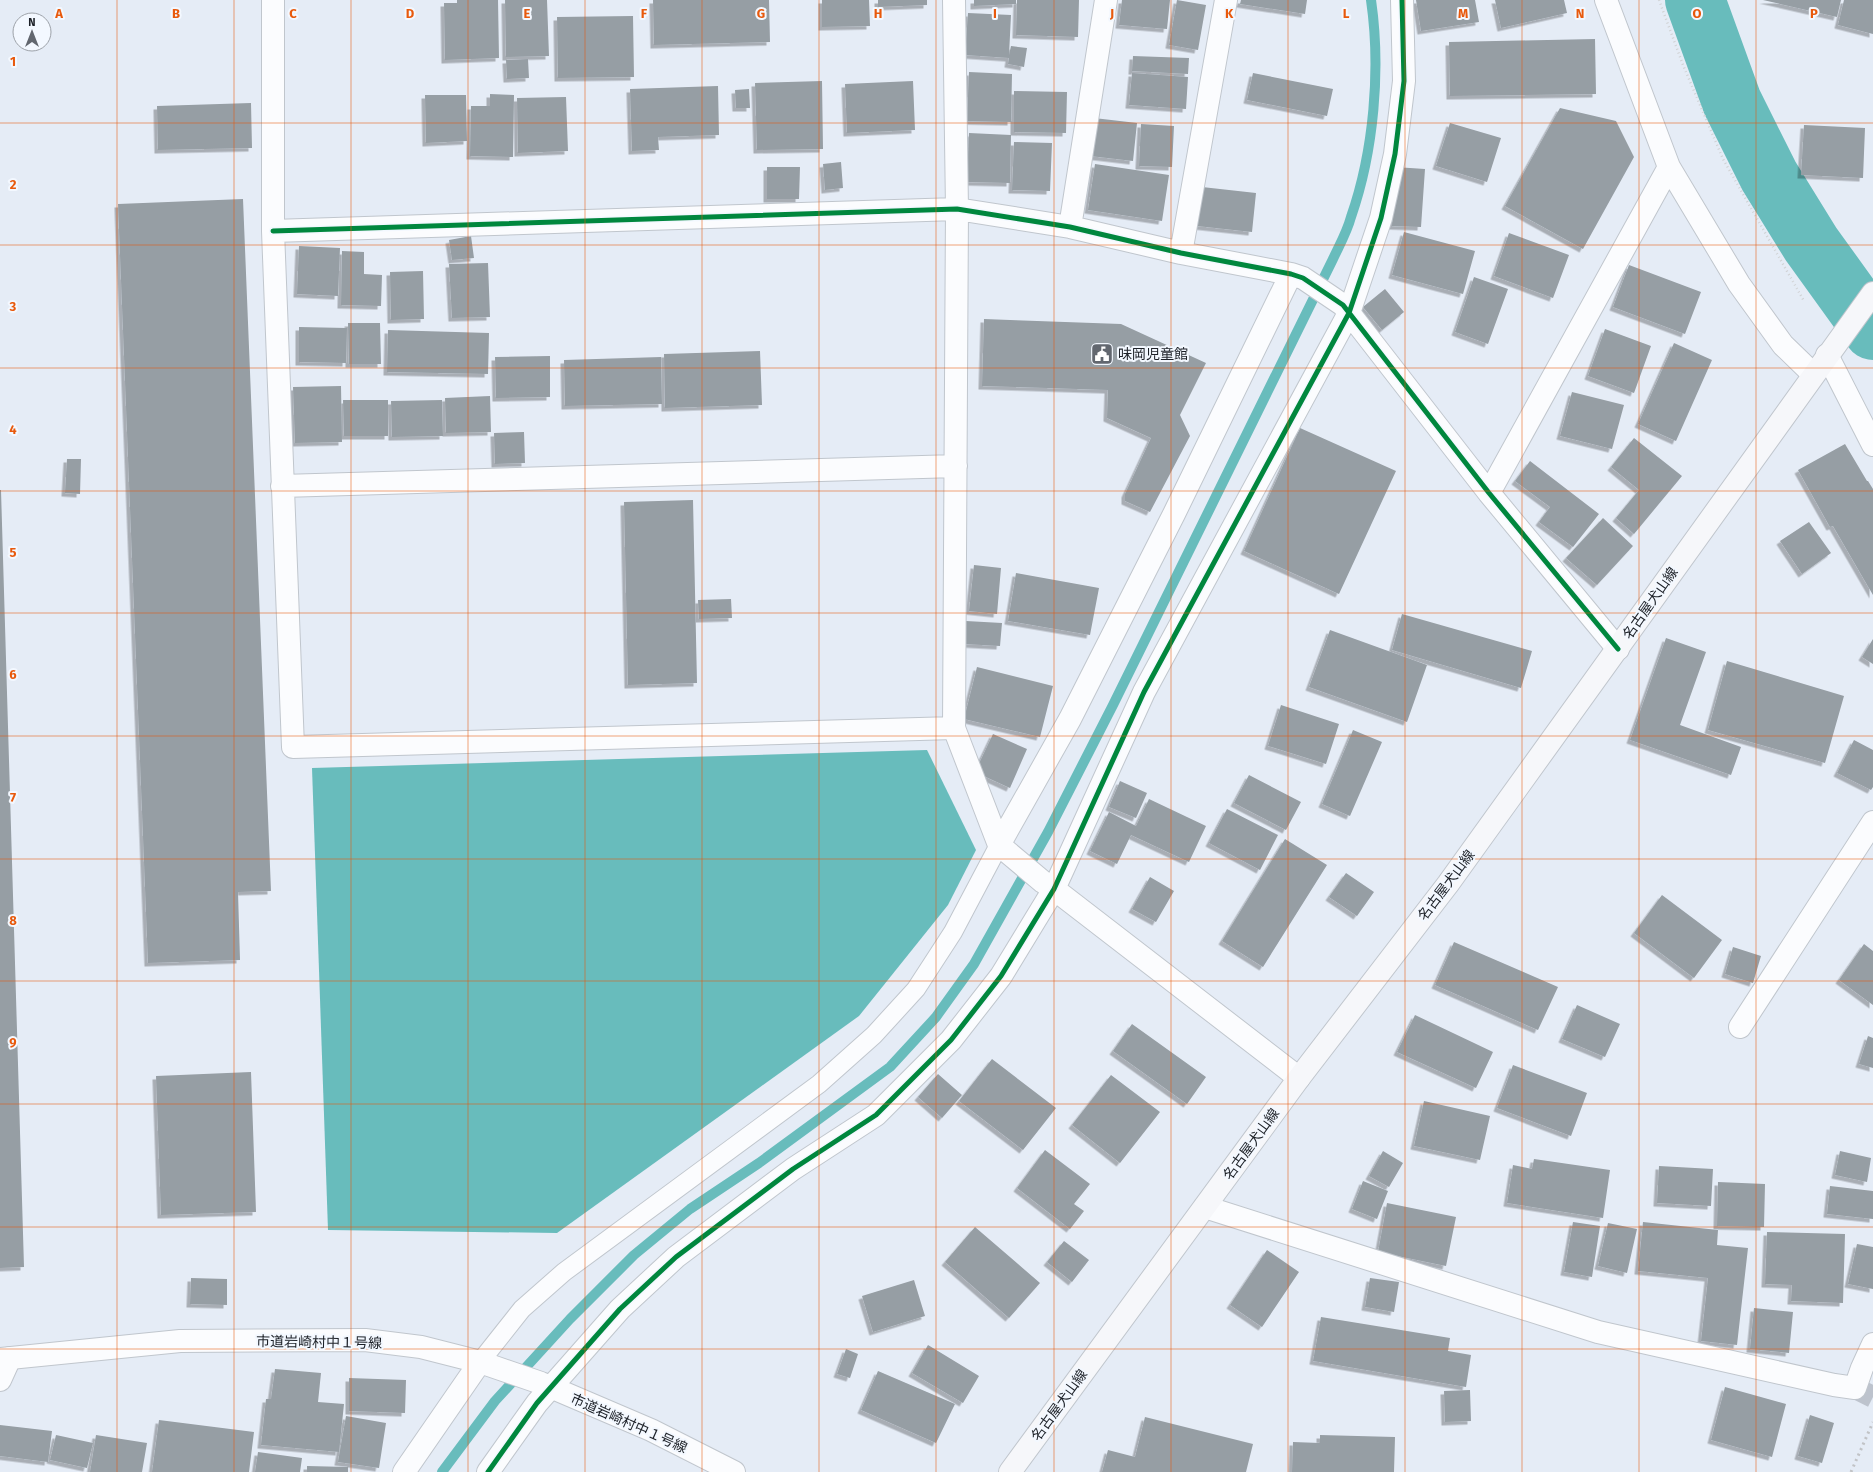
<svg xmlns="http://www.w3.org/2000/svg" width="1873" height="1472" font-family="'Fira Sans','Noto Sans JP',sans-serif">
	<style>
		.water { fill: #68bcbc }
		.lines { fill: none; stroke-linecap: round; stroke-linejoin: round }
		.stream { stroke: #68bcbc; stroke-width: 10 }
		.river { stroke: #68bcbc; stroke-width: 60 }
		.building { fill: #969ea4; filter: url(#shadow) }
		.minor-tunnel { stroke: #bdc3cd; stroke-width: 22; stroke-dasharray: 22 11; stroke-linecap: butt }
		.service-casing { stroke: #c0c6cd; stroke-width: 20 }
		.minor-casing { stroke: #c0c6cd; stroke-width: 24 }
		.tertiary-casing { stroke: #c0c6cd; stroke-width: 24 }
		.secondary-casing { stroke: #c0c6cd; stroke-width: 24 }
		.path { stroke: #d0d2d4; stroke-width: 2.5; stroke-dasharray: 1 3; stroke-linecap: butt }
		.service { stroke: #fbfcfe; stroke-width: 18 }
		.minor { stroke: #fbfcfe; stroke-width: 22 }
		.tertiary { stroke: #fbfcfe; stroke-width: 22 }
		.secondary { stroke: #f6f7fa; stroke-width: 22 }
		.rail { stroke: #c1c3c6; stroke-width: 3; stroke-dasharray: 2 4; stroke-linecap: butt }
		.cycleway-casing { stroke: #f3f8ff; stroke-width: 8 }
		.cycleway { stroke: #00873e; stroke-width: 5 }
		.grid { fill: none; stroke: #e8590c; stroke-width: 1; stroke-opacity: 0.55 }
		.labels { text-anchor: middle; stroke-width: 4; stroke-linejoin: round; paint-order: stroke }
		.poi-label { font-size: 14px; fill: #1c2027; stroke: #f3f8ff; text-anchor: start }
		.street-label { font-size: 14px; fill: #1c2027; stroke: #f3f8ff }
		.grid-label { font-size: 13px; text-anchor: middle; font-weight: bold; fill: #e8590c; stroke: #f3f8ff; stroke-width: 4; stroke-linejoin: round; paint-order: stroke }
	</style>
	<defs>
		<filter id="shadow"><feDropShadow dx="-3.5" dy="3.5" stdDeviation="0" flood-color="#0004"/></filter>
	</defs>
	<rect width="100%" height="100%" fill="#e5ecf6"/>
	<path class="water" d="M 927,750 L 976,850 L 948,905 L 859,1016 L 557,1233 L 328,1230 L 312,768 Z"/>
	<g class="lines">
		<path class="stream" d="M 442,1472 L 495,1401 L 570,1319 L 634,1255 L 690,1209 L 759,1163 L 890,1067 L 936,1017 L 974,964 L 1048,832 L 1113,705 L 1333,259 C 1339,246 1347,232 1351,217 C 1374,151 1381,69 1371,0"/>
		<path class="river" d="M 1695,0 L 1732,102 L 1769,176 L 1811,244 L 1873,330"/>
	</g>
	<path class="building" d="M 457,0 L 498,0 L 499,58 L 445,60 L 444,3 L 457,3 Z
		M 505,0 L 547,0 L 549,56 L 506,57 Z
		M 653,0 L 769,0 L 770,42 L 654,45 Z
		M 822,0 L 869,0 L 870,26 L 822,27 Z
		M 878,0 L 927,0 L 927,5 L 878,7 Z
		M 974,0 L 1016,0 L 1016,4 L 974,6 Z
		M 1017,0 L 1079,0 L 1078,37 L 1016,35 Z
		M 1122,0 L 1170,0 L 1167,29 L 1119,25 Z
		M 1177,0 L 1206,5 L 1198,50 L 1169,45 Z
		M 1241,0 L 1307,0 L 1305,14 L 1240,4 Z
		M 1416,0 L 1475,0 L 1479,22 L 1421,31 Z
		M 1495,0 L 1564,0 L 1567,13 L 1501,28 Z
		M 1763,0 L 1841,0 L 1837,17 Z
		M 1844,0 L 1873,0 L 1873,34 L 1838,25 Z
		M 968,13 L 1011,15 L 1009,55 L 1011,46 L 1027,48 L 1024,67 L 1008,64 L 1009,58 L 965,55 Z
		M 633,16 L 634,77 L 558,78 L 557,17 Z
		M 1595,39 L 1596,94 L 1450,96 L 1449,42 Z
		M 1133,56 L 1189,58 L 1188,74 L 1132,71 Z
		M 528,59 L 529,78 L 507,79 L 506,60 Z
		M 969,72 L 1012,74 L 1011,122 L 967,121 Z
		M 1132,73 L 1188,77 L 1186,109 L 1129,105 Z
		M 1253,73 L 1333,89 L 1327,116 L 1247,100 Z
		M 822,81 L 823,149 L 757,150 L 755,83 Z
		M 913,81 L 915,130 L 847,133 L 845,84 Z
		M 718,86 L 719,135 L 658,137 L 659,150 L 632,151 L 630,89 Z
		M 749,89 L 750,108 L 736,108 L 735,90 Z
		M 1014,91 L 1067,92 L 1066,133 L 1014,132 Z
		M 490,94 L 514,95 L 513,157 L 470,156 L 471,106 L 490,106 Z
		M 425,95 L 466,95 L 467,141 L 426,143 Z
		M 566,97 L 568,151 L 518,153 L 517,98 Z
		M 251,103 L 252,148 L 158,150 L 157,106 Z
		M 1560,108 L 1616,121 L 1634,157 L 1583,249 L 1505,206 Z
		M 1094,118 L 1137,123 L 1133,161 L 1090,156 Z
		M 1450,123 L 1501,138 L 1487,182 L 1436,166 Z
		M 1141,124 L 1174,126 L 1172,167 L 1139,166 Z
		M 1804,125 L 1865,128 L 1863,178 L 1801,175 Z
		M 969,133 L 1011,135 L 1010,183 L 967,182 Z
		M 1014,142 L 1052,143 L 1050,191 L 1012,190 Z
		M 841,162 L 843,188 L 825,190 L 823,164 Z
		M 1095,164 L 1169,175 L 1162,221 L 1088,210 Z
		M 767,167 L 800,167 L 799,199 L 767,199 Z
		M 1395,167 L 1425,169 L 1421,227 L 1392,226 Z
		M 1202,187 L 1256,193 L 1252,232 L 1197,226 Z
		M 243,199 L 271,891 L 238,892 L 240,960 L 148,963 L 118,204 Z
		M 1404,232 L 1475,251 L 1463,294 L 1392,275 Z
		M 1509,233 L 1569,255 L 1553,298 L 1494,276 Z
		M 471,236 L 474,258 L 452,260 L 449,240 Z
		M 299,246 L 340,248 L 338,296 L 297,294 Z
		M 342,251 L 364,252 L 364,274 L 382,275 L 381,306 L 341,305 Z
		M 488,263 L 490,317 L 452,318 L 449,264 Z
		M 1629,265 L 1701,292 L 1685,334 L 1613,307 Z
		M 423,271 L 424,319 L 391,320 L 390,272 Z
		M 1474,277 L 1508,289 L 1488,344 L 1455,332 Z
		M 1385,289 L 1404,312 L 1382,330 L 1363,307 Z
		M 984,319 L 1121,324 L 1206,363 L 1180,415 L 1190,436 L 1150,512 L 1125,501 L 1125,494 L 1151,438 L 1107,418 L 1108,390 L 982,386 Z
		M 348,323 L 380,323 L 381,364 L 349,364 Z
		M 299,327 L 347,328 L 346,363 L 299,362 Z
		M 1605,329 L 1651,346 L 1634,393 L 1588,376 Z
		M 388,330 L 489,333 L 488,374 L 387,372 Z
		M 1674,343 L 1712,360 L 1676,441 L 1638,424 Z
		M 760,351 L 762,405 L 665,408 L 664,354 Z
		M 550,356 L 550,397 L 496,398 L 495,357 Z
		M 661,357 L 662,404 L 565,406 L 564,360 Z
		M 341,386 L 342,442 L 295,443 L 293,387 Z
		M 1572,392 L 1624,405 L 1612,449 L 1560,436 Z
		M 490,396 L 491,432 L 446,433 L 445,398 Z
		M 343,400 L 388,400 L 388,436 L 344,436 Z
		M 442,400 L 443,436 L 392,437 L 391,401 Z
		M 1300,428 L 1396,471 L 1339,594 L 1244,551 Z
		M 524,432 L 525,463 L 495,464 L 494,433 Z
		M 1634,438 L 1682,476 L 1634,534 L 1616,518 L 1639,490 L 1611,467 Z
		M 1845,444 L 1867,481 L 1868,481 L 1873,489 L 1873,595 L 1833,526 L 1830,527 L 1798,470 Z
		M 67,459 L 81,459 L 80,494 L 65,493 Z
		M 1530,461 L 1599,514 L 1573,547 L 1539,522 L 1550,507 L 1515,481 Z
		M 0,490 L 1,490 L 24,1267 L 0,1268 Z
		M 693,500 L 697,683 L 628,685 L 624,502 Z
		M 1603,518 L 1633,546 L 1597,585 L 1566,558 Z
		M 1809,522 L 1831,553 L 1802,574 L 1780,541 Z
		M 974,565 L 1001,568 L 997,614 L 969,611 Z
		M 1016,573 L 1099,588 L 1090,635 L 1008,621 Z
		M 731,599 L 732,618 L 699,619 L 698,600 Z
		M 1402,614 L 1532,651 L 1521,688 L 1392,650 Z
		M 966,621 L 1002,623 L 1000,646 L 964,644 Z
		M 1330,630 L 1427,665 L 1407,722 L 1309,687 Z
		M 1666,638 L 1706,652 L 1680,725 L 1741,747 L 1731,775 L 1630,740 Z
		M 1873,639 L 1873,664 L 1862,657 Z
		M 1727,661 L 1844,696 L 1825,763 L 1708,730 Z
		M 977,667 L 1053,686 L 1040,737 L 964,719 Z
		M 1281,705 L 1339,724 L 1326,764 L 1268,746 Z
		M 1353,730 L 1382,742 L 1350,816 L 1322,804 Z
		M 993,734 L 1027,749 L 1010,788 L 975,772 Z
		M 1854,740 L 1873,750 L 1873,787 L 1871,790 L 1837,773 Z
		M 1249,775 L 1301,802 L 1286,830 L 1234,803 Z
		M 1120,781 L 1147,793 L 1136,818 L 1109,807 Z
		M 1149,799 L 1206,826 L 1189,862 L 1131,835 L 1117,864 L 1090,851 L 1109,812 L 1136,826 Z
		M 1227,809 L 1278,835 L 1260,870 L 1209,843 Z
		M 1285,839 L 1327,865 L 1263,967 L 1222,941 Z
		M 1346,873 L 1374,892 L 1357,916 L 1329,897 Z
		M 1150,877 L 1174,891 L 1156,922 L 1132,909 Z
		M 1662,895 L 1722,940 L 1694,978 L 1634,933 Z
		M 1454,942 L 1558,987 L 1538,1030 L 1435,985 Z
		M 1864,944 L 1873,951 L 1873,1005 L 1839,980 Z
		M 1733,947 L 1761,956 L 1753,983 L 1725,974 Z
		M 1577,1005 L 1620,1024 L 1605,1057 L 1562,1039 Z
		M 1415,1015 L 1493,1052 L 1476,1088 L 1397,1052 Z
		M 1132,1024 L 1206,1077 L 1187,1104 L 1113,1051 Z
		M 1868,1036 L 1873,1038 L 1873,1068 L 1859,1064 Z
		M 992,1059 L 1056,1108 L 1023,1150 L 959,1101 Z
		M 1513,1065 L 1587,1093 L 1571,1136 L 1497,1108 Z
		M 251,1072 L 256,1212 L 161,1215 L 156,1076 Z
		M 938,1074 L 962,1095 L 942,1118 L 918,1097 Z
		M 1111,1075 L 1160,1112 L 1120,1163 L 1072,1125 Z
		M 1424,1101 L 1490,1116 L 1480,1160 L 1414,1146 Z
		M 1045,1150 L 1090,1184 L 1074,1204 L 1084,1211 L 1070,1229 L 1017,1188 Z
		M 1383,1151 L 1403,1163 L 1389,1187 L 1369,1176 Z
		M 1840,1151 L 1871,1158 L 1867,1182 L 1835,1175 Z
		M 1534,1159 L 1610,1170 L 1603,1218 L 1507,1203 L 1513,1165 L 1532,1169 Z
		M 1659,1166 L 1713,1169 L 1711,1206 L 1657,1203 Z
		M 1363,1181 L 1388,1191 L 1377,1219 L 1352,1209 Z
		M 1718,1182 L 1765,1184 L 1764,1227 L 1717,1226 Z
		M 1830,1186 L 1873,1191 L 1873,1219 L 1827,1214 Z
		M 1387,1203 L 1456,1217 L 1446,1266 L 1378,1252 Z
		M 1573,1222 L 1600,1226 L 1592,1277 L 1564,1272 Z
		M 1643,1222 L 1718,1230 L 1717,1245 L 1748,1248 L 1737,1345 L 1701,1341 L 1708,1278 L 1638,1271 Z
		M 1608,1223 L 1637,1229 L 1627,1273 L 1598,1266 Z
		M 975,1227 L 1040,1283 L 1009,1318 L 945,1262 Z
		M 1767,1232 L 1845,1234 L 1843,1303 L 1791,1301 L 1792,1285 L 1765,1284 Z
		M 1064,1241 L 1089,1260 L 1072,1282 L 1047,1262 Z
		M 1857,1244 L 1873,1247 L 1873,1289 L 1848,1284 Z
		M 1267,1250 L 1299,1272 L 1262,1327 L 1230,1305 Z
		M 191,1278 L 227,1279 L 227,1305 L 190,1304 Z
		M 1370,1278 L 1399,1282 L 1394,1312 L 1365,1307 Z
		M 914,1280 L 925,1316 L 873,1332 L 862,1296 Z
		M 1754,1308 L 1793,1312 L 1789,1353 L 1750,1349 Z
		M 1321,1317 L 1450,1338 L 1448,1351 L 1471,1355 L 1466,1387 L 1313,1361 Z
		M 928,1345 L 979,1376 L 963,1403 L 912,1373 Z
		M 846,1349 L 858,1354 L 850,1378 L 837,1374 Z
		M 275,1369 L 321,1373 L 318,1402 L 344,1404 L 339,1452 L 261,1445 L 266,1399 L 271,1399 Z
		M 878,1371 L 955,1404 L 936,1443 L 861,1410 Z
		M 349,1378 L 406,1380 L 405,1413 L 349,1411 Z
		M 1725,1387 L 1786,1404 L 1772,1457 L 1711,1440 Z
		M 1470,1390 L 1471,1421 L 1445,1422 L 1444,1391 Z
		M 1810,1415 L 1834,1423 L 1822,1463 L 1798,1456 Z
		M 346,1416 L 386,1423 L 379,1468 L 338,1462 Z
		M 1145,1417 L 1253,1444 L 1246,1472 L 1102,1472 L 1108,1450 L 1135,1457 Z
		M 159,1420 L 254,1432 L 249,1472 L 152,1472 Z
		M 0,1425 L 52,1431 L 48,1462 L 0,1456 Z
		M 56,1435 L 93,1443 L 87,1468 L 50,1460 Z
		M 96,1435 L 147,1443 L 142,1472 L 90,1472 Z
		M 1320,1435 L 1395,1437 L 1394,1472 L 1292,1472 L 1293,1442 L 1320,1443 Z
		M 258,1452 L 302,1458 L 300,1472 L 255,1472 Z
		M 307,1466 L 348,1467 L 348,1472 L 307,1472 Z"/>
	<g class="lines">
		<path class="minor-tunnel" d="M 1855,1388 L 1873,1397"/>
		<g class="service-casing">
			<path id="service" d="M 480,1362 L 522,1309 L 564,1272 L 819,1084 L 874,1035 L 916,989 L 953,932 L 999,845"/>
		</g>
		<g class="minor-casing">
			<path id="minor" d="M 273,0 L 273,231 L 293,747 L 954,728
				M 954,0 L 957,209 L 954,728 L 999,845 L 1043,882 L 1054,889 L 1299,1078
				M 1606,0 L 1669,167 L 1739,284 L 1783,345 L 1813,374
				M 1070,227 L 1106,0
				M 273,231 L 957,209 L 1070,227 L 1181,253 L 1291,274 L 1303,278 L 1343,305 L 1489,493 L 1618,649
				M 1181,253 L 1226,0
				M 1827,355 L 1873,445
				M 282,486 L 956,466
				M 1489,493 L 1669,167
				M 999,845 L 1070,719 L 1174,514 L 1291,274
				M 1740,1027 L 1873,822
				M 1205,1207 L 1598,1332 L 1834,1385 L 1855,1388 L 1862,1368 L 1873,1344
				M 0,1380 L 10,1358
				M 404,1472 L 480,1362
				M 488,1472 L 537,1403 L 620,1309 L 676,1257 L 793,1169 L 876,1115 L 951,1040 L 1001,976 L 1054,889 L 1144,692 L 1349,313 L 1381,218 L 1395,154 L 1404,81 L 1402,0"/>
		</g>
		<g class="tertiary-casing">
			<path id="tertiary" d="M 0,1359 L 180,1341 L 365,1340 L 421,1347 L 480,1362 L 541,1383 L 651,1430 L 734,1472"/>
		</g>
		<g class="secondary-casing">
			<path id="secondary" d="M 1010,1472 L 1299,1078 L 1448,884 L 1873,293"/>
		</g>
		<path class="path" d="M 1659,0 L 1683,65 L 1723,159 L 1804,301"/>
		<use href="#service" class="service"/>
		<use href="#minor" class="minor"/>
		<use href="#tertiary" class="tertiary"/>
		<use href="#secondary" class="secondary"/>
		<path class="rail" d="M 1851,1472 L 1873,1422"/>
		<g class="cycleway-casing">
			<path id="cycleway" d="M 273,231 L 957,209 L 1070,227 L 1181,253 L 1291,274 L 1303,278 L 1343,305 L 1489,493 L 1618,649
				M 488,1472 L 537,1403 L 620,1309 L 676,1257 L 793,1169 L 876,1115 L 951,1040 L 1001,976 L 1054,889 L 1144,692 L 1349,313 L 1381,218 L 1395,154 L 1404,81 L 1402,0"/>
		</g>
		<use href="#cycleway" class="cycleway"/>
	</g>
	<path class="grid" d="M 117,0 L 117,1472M 234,0 L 234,1472M 351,0 L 351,1472M 468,0 L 468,1472M 585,0 L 585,1472M 702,0 L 702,1472M 819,0 L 819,1472M 936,0 L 936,1472M 1054,0 L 1054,1472M 1171,0 L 1171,1472M 1288,0 L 1288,1472M 1405,0 L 1405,1472M 1522,0 L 1522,1472M 1639,0 L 1639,1472M 1756,0 L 1756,1472M 0,123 L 1873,123M 0,245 L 1873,245M 0,368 L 1873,368M 0,491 L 1873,491M 0,613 L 1873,613M 0,736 L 1873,736M 0,859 L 1873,859M 0,981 L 1873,981M 0,1104 L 1873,1104M 0,1227 L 1873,1227M 0,1349 L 1873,1349"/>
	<defs>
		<g id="civic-square" transform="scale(1.15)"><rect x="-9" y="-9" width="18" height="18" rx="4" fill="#62676f" stroke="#f3f8ff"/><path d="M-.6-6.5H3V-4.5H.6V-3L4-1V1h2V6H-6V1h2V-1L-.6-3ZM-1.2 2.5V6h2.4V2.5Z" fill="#fff"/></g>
	</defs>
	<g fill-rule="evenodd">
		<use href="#civic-square" x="1102" y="354"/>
	</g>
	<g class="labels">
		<g class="poi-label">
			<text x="1118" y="359">味岡児童館</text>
		</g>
		<g class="street-label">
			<text transform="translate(1650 603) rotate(-55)" y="5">名古屋犬山線</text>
			<text transform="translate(1446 885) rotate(-53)" y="5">名古屋犬山線</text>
			<text transform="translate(1251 1144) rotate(-54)" y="5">名古屋犬山線</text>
			<text transform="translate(319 1342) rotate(1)" y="5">市道岩崎村中１号線</text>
			<text transform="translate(1059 1405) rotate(-54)" y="5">名古屋犬山線</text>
			<text transform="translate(629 1423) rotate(24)" y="5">市道岩崎村中１号線</text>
		</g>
	</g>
	<g class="grid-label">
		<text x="59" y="18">A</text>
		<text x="176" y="18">B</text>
		<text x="293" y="18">C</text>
		<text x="410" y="18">D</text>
		<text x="527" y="18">E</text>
		<text x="644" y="18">F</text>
		<text x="761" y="18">G</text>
		<text x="878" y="18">H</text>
		<text x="995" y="18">I</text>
		<text x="1112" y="18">J</text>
		<text x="1229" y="18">K</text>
		<text x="1346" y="18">L</text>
		<text x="1463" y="18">M</text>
		<text x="1580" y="18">N</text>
		<text x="1697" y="18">O</text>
		<text x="1814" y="18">P</text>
		<text x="13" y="66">1</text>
		<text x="13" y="189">2</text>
		<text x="13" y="311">3</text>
		<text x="13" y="434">4</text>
		<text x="13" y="557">5</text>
		<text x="13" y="679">6</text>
		<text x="13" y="802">7</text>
		<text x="13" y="925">8</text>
		<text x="13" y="1047">9</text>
	</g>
	<g transform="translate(32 32)"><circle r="19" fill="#f3f8ff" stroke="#9da2a9"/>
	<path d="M0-3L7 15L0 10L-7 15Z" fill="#62676f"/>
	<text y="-6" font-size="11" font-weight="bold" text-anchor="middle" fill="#1c2027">N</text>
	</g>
</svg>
